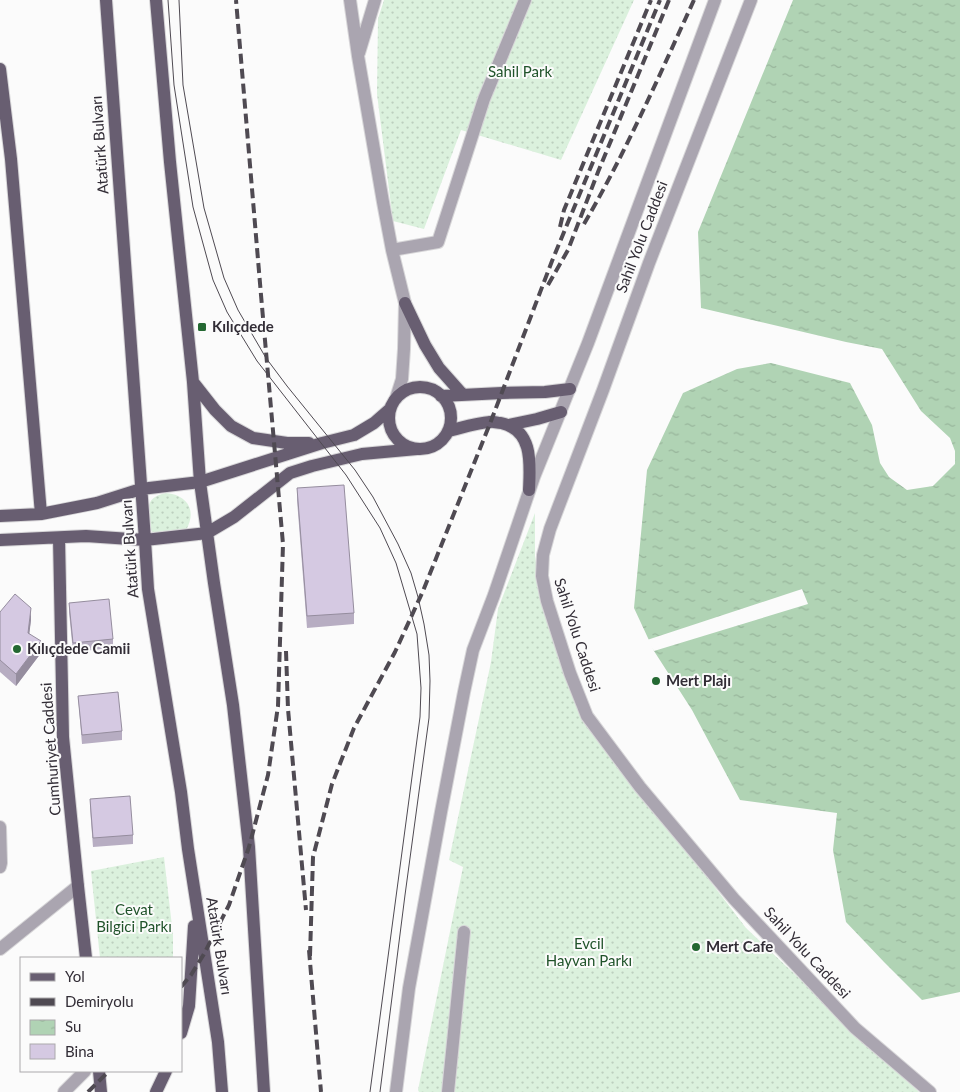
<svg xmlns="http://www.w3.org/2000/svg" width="960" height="1092" font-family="Lato,sans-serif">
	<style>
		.grass { fill: url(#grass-dots) }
		.water { fill: url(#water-ripples) }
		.pier { fill: #fbfbfb }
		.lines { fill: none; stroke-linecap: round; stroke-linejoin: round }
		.minor-casing { stroke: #d7d6d8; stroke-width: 14 }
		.major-casing { stroke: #d7d6d8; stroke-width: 14 }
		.minor { stroke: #aaa5b0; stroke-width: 12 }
		.major { stroke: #685e71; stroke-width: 12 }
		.tram { stroke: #4f4a52; stroke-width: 1 }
		.rail { stroke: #4f4a52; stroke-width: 4; stroke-dasharray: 10 5; stroke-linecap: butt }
		.wall { fill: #b7adc2 }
		.shaded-wall { fill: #958d9e }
		.building { fill: #d5c9e2; stroke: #958d9e }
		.poi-dot { fill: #246832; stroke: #fbfbfb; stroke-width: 2 }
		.labels { text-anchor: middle; stroke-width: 4; stroke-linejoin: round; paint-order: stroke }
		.park-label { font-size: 15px; fill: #20532a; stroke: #fbfbfb }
		.street-label { font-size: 15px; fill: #322d36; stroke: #fbfbfb }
		.poi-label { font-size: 15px; font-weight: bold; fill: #322d36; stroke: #fbfbfb; text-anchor: start }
	</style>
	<defs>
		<pattern id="grass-dots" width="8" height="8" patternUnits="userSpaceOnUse" patternTransform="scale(1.25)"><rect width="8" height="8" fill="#dbf1dd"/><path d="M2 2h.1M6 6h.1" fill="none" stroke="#bccfbe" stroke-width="1.8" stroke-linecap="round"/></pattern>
		<pattern id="water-ripples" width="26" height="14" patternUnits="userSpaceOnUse" patternTransform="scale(1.25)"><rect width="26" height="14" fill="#b0d3b4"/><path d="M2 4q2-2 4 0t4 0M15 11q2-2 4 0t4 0" fill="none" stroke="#98b59b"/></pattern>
	</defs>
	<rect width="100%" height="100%" fill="#fbfbfb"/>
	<path class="grass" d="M 384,0 L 634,0 L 561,160 L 461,130 L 424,229 L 393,221 L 377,94 L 378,19 Z
		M 166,493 C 188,495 197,511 186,530 L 159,537 C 148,529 148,527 148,514 C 148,500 153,496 166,493 Z
		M 535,513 L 535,556 L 539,582 L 584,716 L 746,928 L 919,1092 L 419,1092 L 418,1090 L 463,867 L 449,860 L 491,662 L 498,609 Z
		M 164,857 L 173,935 L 173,958 L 100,958 L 91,871 Z"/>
	<path class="water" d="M 793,0 L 960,0 L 960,992 L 922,1000 L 884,962 L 846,922 L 833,850 L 837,813 L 740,800 L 692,710 L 654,651 L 634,608 L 647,470 L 683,393 L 737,369 L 771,363 L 850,383 L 872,425 L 880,463 L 889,477 L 907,490 L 933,486 L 955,464 L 955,451 L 950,438 L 921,411 L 882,349 L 846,342 L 701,308 L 698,232 Z"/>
	<path class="pier" d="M 802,589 L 808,604 L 654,651 L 647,640 Z"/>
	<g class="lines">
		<g class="minor-casing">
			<path id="minor" d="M 350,0 L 358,56 L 383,202 L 392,250 L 405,303 L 404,349 L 402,379 L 396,398
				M 751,0 L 649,263 L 603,390 L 550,529 L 543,555 L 542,576 L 547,601 L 570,673 L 587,716 L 640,787 L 734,899 L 855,1028 L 930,1092
				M 359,53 L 375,0
				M 392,250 L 438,242 L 484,99 L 525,0
				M 0,827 L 1,863 L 0,867
				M 0,949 L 78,886
				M 64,1092 L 85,1071
				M 396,1092 L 409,988 L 441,812 L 464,692 L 473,650 L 494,595 L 534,477 L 588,343 L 715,0
				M 448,1092 L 464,932"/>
		</g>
		<g class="major-casing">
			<path id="major" d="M 106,0 L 145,540 L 148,589 L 181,792 L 188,849 L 218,1042 L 222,1092
				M 156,0 L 170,162 L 193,382 L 200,482 L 214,583 L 233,705 L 249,847 L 264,1092
				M 0,69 L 11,159 L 41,514
				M 405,303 L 425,345 L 439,368 L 463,395
				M 193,382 L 215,410 L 231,426 L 253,438 L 287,443 L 309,443
				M389 418a31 31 0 1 1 62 0a31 31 0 1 1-62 0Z
				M 441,396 L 502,393 L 545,392 L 570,389
				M 509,425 L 537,419 L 561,412
				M 448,431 C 461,428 476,423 490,422 C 493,421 497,423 501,423 C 534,430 530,465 529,490
				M 0,516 L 41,514 L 97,503 L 141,489 L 200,482 L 322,443 L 354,435 L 374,423 L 390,409
				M 59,538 L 63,737 L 78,886 L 86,958
				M 0,540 L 86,536 L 145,540 L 207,533 L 234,517 L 290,473 L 312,466 L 362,454 L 417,449
				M 181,1033 L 189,1006 L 194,926
				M 99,1071 L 101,1092
				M 156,1092 L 166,1071"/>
		</g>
		<use href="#minor" class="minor"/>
		<use href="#major" class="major"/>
		<path class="tram" d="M 168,0 L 174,85 L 193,207 L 213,280 L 227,312 L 257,361 L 346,475 L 380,528 L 396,563 L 417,634 L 421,688 L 420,717 L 370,1092
			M 179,0 L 183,85 L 204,208 L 224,278 L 238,310 L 266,358 L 287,386 L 355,470 L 373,497 L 398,544 L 411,573 L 418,597 L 424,624 L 429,655 L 430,681 L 429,718 L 405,895 L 380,1092"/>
		<path class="rail" d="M 584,224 C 626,152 659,76 694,0
			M 560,227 L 564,210 L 651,0
			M 548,285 L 568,250 L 598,172 L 669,0
			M 286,651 L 288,709 L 306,910
			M 309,950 L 321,1092
			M 310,956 L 313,857 L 332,784 L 354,728 L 395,652 L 423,591 L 491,421 L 552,261 L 660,0
			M 181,987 L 191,975 L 204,954 L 229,905 L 249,847 L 268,775 L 278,706 L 283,544 L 261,295 L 236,0
			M 88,1092 L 109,1071"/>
	</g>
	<path class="wall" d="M 297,488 L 354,613 L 354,624 L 307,628 L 297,500 Z
		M 69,603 L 113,639 L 113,648 L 73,652 L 69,612 Z
		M 0,612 L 31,620 L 29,633 L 41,653 L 16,686 L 0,672 Z
		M 78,696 L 122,731 L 122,740 L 82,744 Z
		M 90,799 L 133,835 L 133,844 L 93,847 L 90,808 Z"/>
	<path class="shaded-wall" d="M 31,608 L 31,620 L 28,645 L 28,633 Z
		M 41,641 L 41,653 L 16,686 L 16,674 Z"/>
	<path class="building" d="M 344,485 L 354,613 L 307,616 L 297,488 Z
		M 15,594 L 31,608 L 28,633 L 41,641 L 16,674 L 0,660 L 0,612 Z
		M 109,599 L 113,639 L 73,643 L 69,603 Z
		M 118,692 L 122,731 L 82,735 L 78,696 Z
		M 130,796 L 133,835 L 93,838 L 90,799 Z"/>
	<g class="poi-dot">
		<rect x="197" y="322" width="10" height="10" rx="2.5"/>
		<circle cx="17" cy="649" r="5"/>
		<circle cx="656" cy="681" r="5"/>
		<circle cx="696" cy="947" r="5"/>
	</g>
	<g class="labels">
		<g class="park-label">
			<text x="520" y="77">Sahil Park</text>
			<text x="134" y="915">Cevat<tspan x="134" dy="17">Bilgici Parkı</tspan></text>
			<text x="589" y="949">Evcil<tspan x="589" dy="17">Hayvan Parkı</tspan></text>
		</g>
		<g class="street-label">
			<text transform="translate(100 145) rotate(-94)" y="5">Atatürk Bulvarı</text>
			<text transform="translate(642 237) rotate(-69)" y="5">Sahil Yolu Caddesi</text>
			<text transform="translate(130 549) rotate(-94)" y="5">Atatürk Bulvarı</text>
			<text transform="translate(577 635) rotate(72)" y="5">Sahil Yolu Caddesi</text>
			<text transform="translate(51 749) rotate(-94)" y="5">Cumhuriyet Caddesi</text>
			<text transform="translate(219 946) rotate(81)" y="5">Atatürk Bulvarı</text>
			<text transform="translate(807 953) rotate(47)" y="5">Sahil Yolu Caddesi</text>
		</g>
		<g class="poi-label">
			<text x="212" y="332">Kılıçdede</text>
			<text x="27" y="654">Kılıçdede Camii</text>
			<text x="666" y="686">Mert Plajı</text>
			<text x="706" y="952">Mert Cafe</text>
		</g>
	</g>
	<rect x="20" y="957" width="162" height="115" fill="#fbfbfb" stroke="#aba9ac"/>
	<rect x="30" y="973" width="25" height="8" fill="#685e71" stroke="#aba9ac"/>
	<text x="65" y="982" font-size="15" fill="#322d36">Yol</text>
	<rect x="30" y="998" width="25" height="8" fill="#4f4a52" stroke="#aba9ac"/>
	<text x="65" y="1007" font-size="15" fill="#322d36">Demiryolu</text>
	<rect x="30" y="1020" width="25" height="15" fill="url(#water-ripples)" stroke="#aba9ac"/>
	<text x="65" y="1032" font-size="15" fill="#322d36">Su</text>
	<rect x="30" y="1044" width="25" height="15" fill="#d5c9e2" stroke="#aba9ac"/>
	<text x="65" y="1057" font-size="15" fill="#322d36">Bina</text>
</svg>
